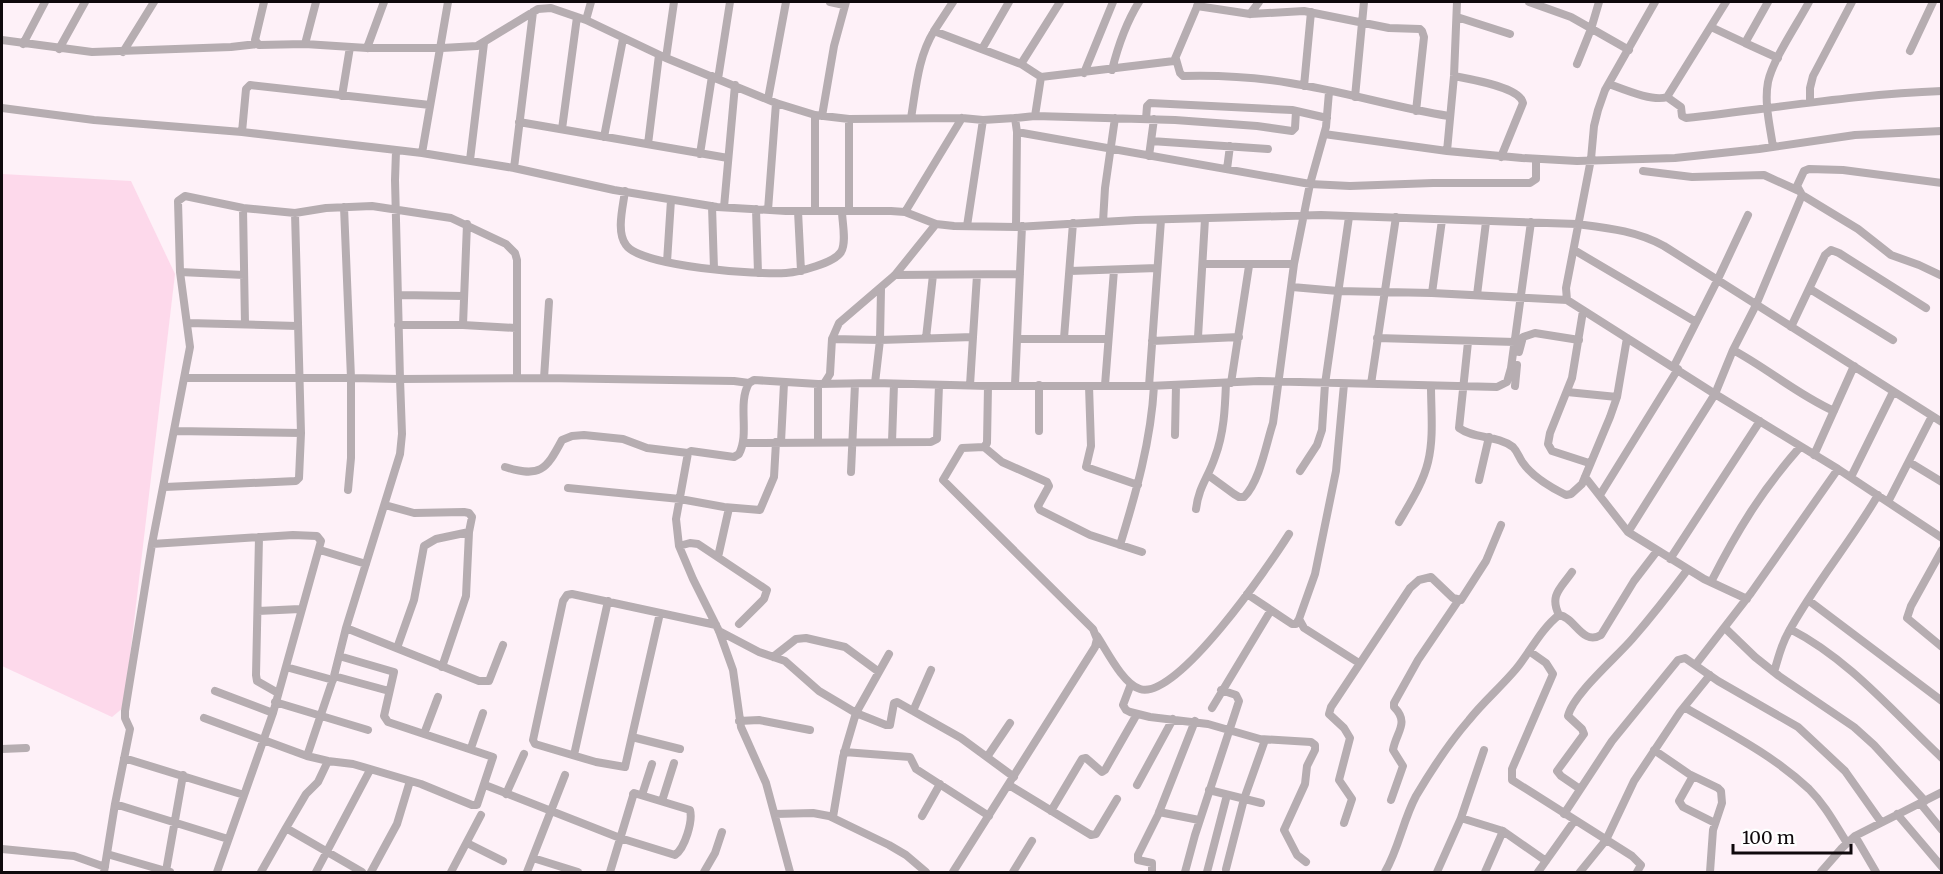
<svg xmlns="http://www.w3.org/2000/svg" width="1943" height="874" font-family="Merriweather,serif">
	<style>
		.green { fill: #fdd9eb }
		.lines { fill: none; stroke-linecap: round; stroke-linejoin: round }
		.minor { stroke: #b6adb1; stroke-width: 8 }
	</style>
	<rect width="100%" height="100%" fill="#fef1f8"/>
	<path class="green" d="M 2,174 L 131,181 L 175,274 L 124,707 L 112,717 L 2,666 Z"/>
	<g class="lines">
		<path class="minor" d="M 264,2 L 255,40 L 259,45 L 305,44 L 367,48 L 442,48 L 477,46 L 538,9 L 551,8 L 586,20 L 666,58 L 776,103 L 815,115 L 849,119 L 962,118 L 983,120 L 1015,118 L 1017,132 L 1016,227
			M 830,2 L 844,5
			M 1529,2 L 1571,17 L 1629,50
			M 1655,2 L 1605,90 L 1598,110 L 1594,126 L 1591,159 L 1566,288 L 1567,300 L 1715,394 L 1838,469 L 1942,538
			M 1197,6 L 1250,14 L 1304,11 L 1389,28 L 1420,29 L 1422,31 L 1424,37 L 1416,111
			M 1250,14 L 1259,2
			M 1457,17 L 1510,34
			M 586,20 L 591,2
			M 1711,27 L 1745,43 L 1768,2
			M 934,31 L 953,2
			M 2,40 L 92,52 L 231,47 L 257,44
			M 1745,43 L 1778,58
			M 23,44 L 45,2
			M 305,44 L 316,2
			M 367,48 L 384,2
			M 59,49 L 85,2
			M 982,49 L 1009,2
			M 1910,51 L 1933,2
			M 123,52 L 154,2
			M 666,58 L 674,2
			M 1176,59 L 1180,73 L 1183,76 C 1219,75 1254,77 1290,83 C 1343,91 1396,108 1449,116
			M 1021,64 L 1060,2
			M 1577,64 L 1591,29 L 1599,2
			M 1112,70 C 1118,46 1126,23 1139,2
			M 1084,73 L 1113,2
			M 1454,76 C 1469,79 1520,87 1523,103 L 1501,157
			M 718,79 L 730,2
			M 1609,84 C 1623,89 1653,102 1667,97 L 1726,2
			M 1304,86 L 1311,12
			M 342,96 L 350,47
			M 1355,97 L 1364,2
			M 1667,97 L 1681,107 L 1682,116 L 1686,118 C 1771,109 1855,94 1942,91
			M 768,99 L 786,2
			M 1810,101 L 1810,88 L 1813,76 L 1852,2
			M 2,108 L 94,120 L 242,132 L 422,153 L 514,168 L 614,190 L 717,207 L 786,211 L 891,211 L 905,212 L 936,224 L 954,226 L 1016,227 L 1136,220 L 1321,215 L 1577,224 C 1608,228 1637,231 1664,246 L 1942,422
			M 822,116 L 834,46 L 846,2
			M 1035,116 L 1175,120 L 1257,126 L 1292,131 L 1295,128 L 1296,111
			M 911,118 C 916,88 918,57 934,31 L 1021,64 L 1041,77 L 1174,61 L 1199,2
			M 1015,118 L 1035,116 L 1041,77
			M 1146,119 L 1147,106 L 1150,103 L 1292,110 L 1327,118
			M 519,122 L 728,158
			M 562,129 L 577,17
			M 242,132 L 246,89 L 250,85 L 430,105
			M 1017,132 L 1310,184 L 1350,186 L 1433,183 L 1530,183 L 1536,179 L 1536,159
			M 1324,134 L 1447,151 L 1522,158 L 1577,161 L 1675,158 L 1759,149 L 1855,135 L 1942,131
			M 604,137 L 623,39
			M 1151,141 L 1268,149
			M 648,144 L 659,55
			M 1773,147 C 1770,126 1764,103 1768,82 C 1773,59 1798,23 1809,2
			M 396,151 L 395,180 L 400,379 L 544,378 L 734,381 L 749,383 L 754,380 L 818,384 L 875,383 L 988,386 L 1149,386 L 1259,381 L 1497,387 L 1507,382 L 1511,368 L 1531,222
			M 1447,151 L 1454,76 L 1457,2
			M 422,153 L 448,2
			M 700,154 L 712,76
			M 1149,156 L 1154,119
			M 470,160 L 484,43
			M 514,168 L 533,12
			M 1227,169 L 1230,146
			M 1643,171 L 1692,177 L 1764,175 L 1797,190
			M 1942,183 L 1843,170 L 1809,169 L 1804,171 L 1797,186 L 1802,195 L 1858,229 L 1891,255 L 1919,265 L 1942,276
			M 625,191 C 623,207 616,232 626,245 C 641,267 759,275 786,273 C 799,272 834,263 841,252 C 847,242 842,222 842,211
			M 712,206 L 714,269
			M 724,207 L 735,85
			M 243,208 L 245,324
			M 756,209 L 758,273
			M 768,210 L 776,103
			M 798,211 L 801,271
			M 815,211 L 815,115
			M 849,211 L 849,119
			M 905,212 L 962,118
			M 1103,222 L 1105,188 L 1115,118
			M 967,226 L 983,120
			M 1574,250 L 1696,322
			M 667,262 L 671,200
			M 1203,264 L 1294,264
			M 1070,271 L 1157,268
			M 180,272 L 244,275
			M 895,275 L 1020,274
			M 1292,287 L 1338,291 L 1432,293 L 1567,300
			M 1810,289 L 1893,340
			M 1432,293 L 1442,220
			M 398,295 L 464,296
			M 1477,295 L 1486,222
			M 1583,311 L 1572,378 L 1550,433 L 1548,444 L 1552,451 L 1589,463
			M 188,323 L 297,326
			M 398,325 L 463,325 L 516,328
			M 463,325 L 467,224
			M 1791,327 L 1825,255 L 1831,250 L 1839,253 L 1926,308
			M 973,337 L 977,275
			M 1198,337 L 1205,219
			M 926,338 L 933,275
			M 1064,338 L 1073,223
			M 1377,338 L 1515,342
			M 832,339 L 880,340 L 973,337 L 970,385
			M 1019,339 L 1108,339
			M 1152,341 L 1239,337
			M 1468,342 L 1459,428 C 1474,439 1497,435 1513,447 C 1518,452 1519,458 1523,463 C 1532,476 1552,488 1566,495 L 1571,494 L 1582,484 L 1610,417 L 1617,397 L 1627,338
			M 1733,350 C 1767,368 1798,395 1834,411
			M 1519,352 L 1523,337 L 1535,333 L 1579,340
			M 1674,366 L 1717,281 L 1748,215
			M 185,378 L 351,378 L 344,207
			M 544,378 L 549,302
			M 825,382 L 830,374 L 832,339 L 839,323 L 895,275 L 936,224
			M 749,383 C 737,404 750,433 739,454 L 734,457 L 691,451 L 688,453 L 676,519 L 679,546 L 693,579 L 719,631 L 733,670 L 741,727 L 766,783 L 790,872
			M 875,383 L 880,340 L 881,289
			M 1231,383 L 1249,266
			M 1344,384 L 1336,471 L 1315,574 L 1299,619 L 1304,628 L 1359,663
			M 1371,384 L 1396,217
			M 1015,385 L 1022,226
			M 1105,385 L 1114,270
			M 1089,386 L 1091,446 L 1086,467 L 1138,485
			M 1149,386 L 1161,220
			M 1515,386 L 1517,365
			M 1567,392 L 1617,397
			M 174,431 L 301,433
			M 1039,431 L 1039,385
			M 1175,435 L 1176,385
			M 781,442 L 784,383
			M 818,442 L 818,384
			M 892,442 L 894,384
			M 743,443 L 931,442 L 937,439 L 939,385
			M 984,447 L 1002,462 L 1047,482 L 1049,486 L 1038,506 L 1040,510 L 1090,535 L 1142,552
			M 1814,455 L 1854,366
			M 1909,462 L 1942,482
			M 505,467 C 540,478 546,470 562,440 L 572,436 L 584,435 L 623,439 L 647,448 L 688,453
			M 1300,471 L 1317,445 L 1322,430 L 1325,384 L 1349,217
			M 851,472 L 855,384
			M 1208,475 L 1234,494 L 1239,497 L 1244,497 C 1260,481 1266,444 1273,423 L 1294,264 L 1310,184 L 1326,127 L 1329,92
			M 1585,477 L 1628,532 L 1704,579 L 1747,599
			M 1851,477 L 1893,392
			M 1479,480 L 1489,437
			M 165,487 L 296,481 L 299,478 L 301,433 L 295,213
			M 568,488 L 680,499 L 724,507 L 760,510 L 774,477 L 776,442
			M 1600,495 L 1678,369
			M 1888,502 L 1932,416
			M 385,505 L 414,513 L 464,512 L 469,513 L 472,517 L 469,532 L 466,596 L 442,667
			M 1196,509 C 1199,486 1208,478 1215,457 C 1224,433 1225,409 1226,383
			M 1399,522 C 1410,503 1423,483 1428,462 C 1434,438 1431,411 1431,386
			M 1628,532 L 1715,394 L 1733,350 L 1756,305 L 1802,195
			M 259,537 L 256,675 L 257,681 L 278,693
			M 1120,545 C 1136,493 1151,441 1154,386
			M 679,546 L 690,543 L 698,544 L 767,590 L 764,599 L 739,624
			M 320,550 L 366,564
			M 1942,550 L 1911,606 L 1907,618 L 1942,647
			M 718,557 L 729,508
			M 1670,559 L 1760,421
			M 1711,582 C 1737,531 1762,490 1800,447
			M 1247,594 L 1292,624 L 1296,624 L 1299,619
			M 1808,600 L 1942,701
			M 258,611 L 300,609
			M 660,613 L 625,767 L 596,762 L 535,744 L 533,740 L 563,601 L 567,595 L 572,594 L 716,625
			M 1559,615 C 1549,595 1561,588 1572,572
			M 346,628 L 479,681 L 489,681 L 503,645
			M 1725,628 L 1755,657 L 1779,676 L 1854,727 L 1874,745 L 1925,801
			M 1790,629 C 1849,659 1894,713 1942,758
			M 719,631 L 759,652 L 785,661 L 819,691 L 856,713 L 886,725 L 890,725 L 894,703 L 897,702 L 961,738 L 1014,777
			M 1097,636 C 1107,651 1123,684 1140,689 C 1177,701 1270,564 1289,534
			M 397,648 L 414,600 L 424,546 L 436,539 L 469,532
			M 1529,651 L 1546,663 L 1553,674 L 1512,769 L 1512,780 L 1632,856 L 1641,865 L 1637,872
			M 773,657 L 796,639 L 806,638 L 845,647 L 879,672
			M 1696,664 L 1751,593 L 1838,469
			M 286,667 L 333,680
			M 1774,672 C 1778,659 1781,645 1788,633 C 1814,585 1850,543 1878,495
			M 334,676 L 389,691
			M 1131,684 L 1123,705 L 1126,710 L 1130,712 L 1150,717 L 1208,724 L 1260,739 L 1311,742 L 1315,745 L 1315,750 L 1307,766 L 1305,784 L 1284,830 L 1297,855 L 1306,862
			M 215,691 L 273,713
			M 275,702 L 368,730
			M 1684,707 C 1727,732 1773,755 1809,789 C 1825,805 1835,824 1847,843
			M 1212,708 L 1271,610
			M 913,711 L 931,670
			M 204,718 L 307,756 L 328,761 L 353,764 L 421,784 L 472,805 L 477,805 L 493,757 L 388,722 L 384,716 L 394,672 L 339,656
			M 739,721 L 759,720 L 810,730
			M 424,734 L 438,697
			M 632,737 L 680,749
			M 471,748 L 483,713
			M 2,749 L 26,748
			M 1654,750 L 1689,774 L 1718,788 L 1721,791 L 1722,803 L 1713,830 L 1710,872
			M 844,752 L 910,757 L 916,769 L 989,816
			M 574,755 L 608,601
			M 307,756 L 334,676 L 346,628 L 400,454 L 402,434 L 400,379 L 351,378 L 351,458 L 348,490
			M 987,757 L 1010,723
			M 124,758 L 244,795
			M 328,761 L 318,782 L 306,794 L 286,828 L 362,872
			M 1693,776 L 1679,801 L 1683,807 L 1715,823
			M 485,785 L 620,838 L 675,855 C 685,848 693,821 690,810 L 634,793 L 633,794 L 633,796 L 610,872
			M 1009,785 L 1091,835 L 1096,834 L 1117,799
			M 1137,785 L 1173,719
			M 1580,789 L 1561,776 L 1557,771 L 1584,734 L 1582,729 L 1568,716 C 1573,694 1617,657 1633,638 C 1652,616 1670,593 1688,569
			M 1209,790 L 1261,803
			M 506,794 L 524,754
			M 642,795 L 652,764
			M 1391,800 L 1403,766 L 1393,750 C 1396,732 1410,723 1394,707 L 1394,703 L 1418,660 L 1458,601
			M 662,801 L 674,763
			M 1920,803 L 1942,830
			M 115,804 L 228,839
			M 1051,811 L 1082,759 L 1086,758 L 1102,772 L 1105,770 L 1137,714
			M 1159,812 L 1199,820
			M 775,814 L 813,813 L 829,816 L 889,845 L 906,855 L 926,872
			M 1564,814 L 1612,741 L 1678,660 L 1685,658 L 1718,681 L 1798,727 L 1845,771 L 1881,822
			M 1897,814 L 1942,867
			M 922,816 L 940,784
			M 833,817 L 843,757 L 856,713 L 889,654
			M 1461,818 L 1503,831 L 1546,861
			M 1344,823 L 1352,799 L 1339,780 L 1350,738 L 1344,728 L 1329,714 L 1331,707 L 1410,588 L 1419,580 L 1431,577 L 1453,598 L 1461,600 L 1486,561 L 1501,525
			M 1855,836 L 1876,872
			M 467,843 L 503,861
			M 2,849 L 74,856 L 105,867
			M 107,854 L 166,871
			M 533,858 L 578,872
			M 1226,869 L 1244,799 L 1265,740
			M 104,872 L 115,804 L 130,729 L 125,718 L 125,711 L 152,544
			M 170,872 L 166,871 L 183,775
			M 217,872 L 273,713 L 321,541 L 317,536 L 293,535 L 152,544 L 190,347 L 180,272 L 178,201 L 185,196 L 243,208 L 295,213 L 326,208 L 372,206 L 451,218 L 506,244 L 515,253 L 517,260 L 517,378
			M 261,872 L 286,828
			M 316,872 L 370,770
			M 371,872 L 397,824 L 410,781
			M 451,872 L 481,815
			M 527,872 L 565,775
			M 704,872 L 715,853 L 722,832
			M 953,872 L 1095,647 L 1097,639 L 1093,629 L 943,480 L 962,448 L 984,447 L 987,443 L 988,386
			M 1013,872 L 1032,841
			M 1152,872 L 1152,863 L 1138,860 L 1138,855 L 1158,815 L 1195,721
			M 1185,872 L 1195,835 L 1239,701 L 1236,695 L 1221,690
			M 1207,872 L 1227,795
			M 1385,872 C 1399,848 1403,820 1416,796 C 1432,769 1449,743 1469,720 C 1483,702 1501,687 1516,669 C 1530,652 1541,629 1559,615 C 1575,617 1582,646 1601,635 L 1634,581 L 1657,551
			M 1437,872 L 1461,818 L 1484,750
			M 1485,872 L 1503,831
			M 1538,872 L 1575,820
			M 1580,872 L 1606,840 L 1634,781 L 1680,712 L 1710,675
			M 1821,872 L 1842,848 L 1855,836 L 1942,792"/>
	</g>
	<rect width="1943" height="874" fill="none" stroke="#0f090c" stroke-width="6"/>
	<path d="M1733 844v9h118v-9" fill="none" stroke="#0f090c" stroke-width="3"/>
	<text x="1742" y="844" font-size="18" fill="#0f090c" stroke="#ffffff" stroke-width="4.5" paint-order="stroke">100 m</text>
</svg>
